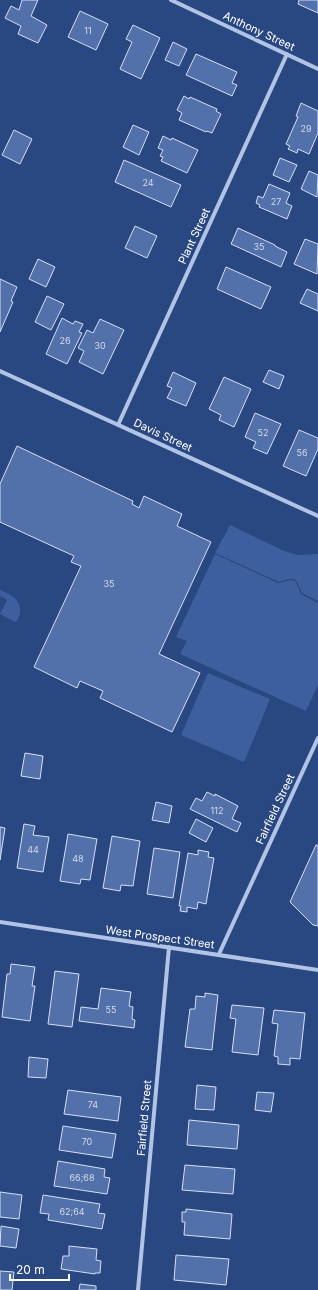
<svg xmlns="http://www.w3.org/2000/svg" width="318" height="1290" font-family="Inter,sans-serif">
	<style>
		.green { fill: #3e5f9e }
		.building { fill: #5270a9; stroke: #d4e0f5 }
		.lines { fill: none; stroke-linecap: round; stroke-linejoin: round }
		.minor { stroke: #b1c4e6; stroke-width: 4 }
		.labels { text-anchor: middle; stroke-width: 3; stroke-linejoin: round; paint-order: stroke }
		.number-label { font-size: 9px; fill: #d4dbea }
		.street-label { font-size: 11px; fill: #fff; stroke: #294781 }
	</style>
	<rect width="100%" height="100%" fill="#294781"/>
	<path class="green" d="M 230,525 L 284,551 L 298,555 L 318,554 L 318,601 L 302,593 C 295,576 295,577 279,582 L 215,553 Z
		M 215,554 L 278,583 C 295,579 294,576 301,594 L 318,603 L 318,685 L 306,711 L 180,654 L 187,641 L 176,637 Z
		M 0,590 C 14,596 26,603 17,621 L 15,622 L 0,614 L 7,600 L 0,596 Z
		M 208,673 L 270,699 L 244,762 L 181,735 Z"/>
	<path class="building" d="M 22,0 L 38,0 L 31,16 L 47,25 L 38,43 L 18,34 L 21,26 L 5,18 L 11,6 L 19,10 Z
		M 299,0 L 318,0 L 318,13 L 298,4 Z
		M 80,11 L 108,24 L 96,50 L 68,37 Z
		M 133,25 L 160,38 L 141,79 L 120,69 L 132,42 L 126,39 Z
		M 173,42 L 187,49 L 179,66 L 165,60 Z
		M 196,54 L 237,72 L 232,83 L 237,85 L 232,96 L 186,75 Z
		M 184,96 L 189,99 L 190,97 L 217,109 L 216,111 L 221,114 L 212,133 L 207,131 L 206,132 L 179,120 L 182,113 L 177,110 Z
		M 301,103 L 318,111 L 318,133 L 309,154 L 298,149 L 297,153 L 288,149 L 290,146 L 286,144 L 298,117 L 296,116 Z
		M 133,125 L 149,132 L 139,155 L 123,147 Z
		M 14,130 L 32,139 L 20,164 L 2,155 Z
		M 163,136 L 171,140 L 172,138 L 198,150 L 187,173 L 161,161 L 163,157 L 160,156 L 163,150 L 158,148 Z
		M 280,158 L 297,165 L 289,182 L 273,175 Z
		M 124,160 L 181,185 L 171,207 L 115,182 Z
		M 309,171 L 318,175 L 317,197 L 301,189 Z
		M 269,184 L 290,193 L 286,203 L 292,206 L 287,219 L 259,207 L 260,205 L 256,203 L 258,196 L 263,198 Z
		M 135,226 L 157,236 L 147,258 L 125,248 Z
		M 238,228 L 275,245 L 275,246 L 287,252 L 281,267 L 231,244 Z
		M 305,239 L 318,244 L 317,274 L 294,264 Z
		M 38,259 L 55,267 L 46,287 L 29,279 Z
		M 226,267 L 271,287 L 261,309 L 217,289 Z
		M 0,279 L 17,287 L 11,301 L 13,302 L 0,332 Z
		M 307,289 L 318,294 L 318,311 L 300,303 Z
		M 47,296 L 64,304 L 51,330 L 35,322 Z
		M 62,318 L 73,324 L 75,321 L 83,324 L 79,332 L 82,333 L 67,364 L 46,354 Z
		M 100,319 L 124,330 L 103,374 L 79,362 L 84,351 L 78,348 L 87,330 L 93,333 Z
		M 269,370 L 284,376 L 279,389 L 263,382 Z
		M 173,372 L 196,383 L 186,406 L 167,398 L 172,388 L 167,386 Z
		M 224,377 L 251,389 L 234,427 L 219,420 L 221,415 L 209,409 Z
		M 255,413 L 281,424 L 267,454 L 253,448 L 256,442 L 245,437 Z
		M 299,430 L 318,438 L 318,449 L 306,476 L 283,466 Z
		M 17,446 L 133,501 L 132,504 L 139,508 L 144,496 L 182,514 L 177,526 L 211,542 L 159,654 L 200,673 L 172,732 L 100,698 L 103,691 L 80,681 L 77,688 L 34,667 L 81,566 L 71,562 L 74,556 L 0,522 L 0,484 Z
		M 25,753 L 43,756 L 40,779 L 21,776 Z
		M 207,792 L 215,796 L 215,794 L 238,806 L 232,819 L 241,823 L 237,832 L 190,809 L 196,798 L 202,801 Z
		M 156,802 L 172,806 L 169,823 L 152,820 Z
		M 196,819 L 213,828 L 206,842 L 189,833 Z
		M 24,824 L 35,826 L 33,835 L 49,837 L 43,872 L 17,868 Z
		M 0,827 L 5,828 L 0,860 Z
		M 68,834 L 97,839 L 90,880 L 81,879 L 80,884 L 60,881 Z
		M 112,836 L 140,841 L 133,886 L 121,885 L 120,891 L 103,888 Z
		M 316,845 L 318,845 L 318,926 L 313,925 L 290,902 Z
		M 154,848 L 180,852 L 173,898 L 147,894 Z
		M 198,850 L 209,852 L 208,857 L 214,858 L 206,904 L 198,902 L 197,909 L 187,907 L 187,912 L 180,911 L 181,906 L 179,906 L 188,853 L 198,855 Z
		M 11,964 L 35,967 L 32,986 L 35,986 L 30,1021 L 2,1017 L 7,974 L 10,974 Z
		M 55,971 L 79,974 L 72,1027 L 48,1024 Z
		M 101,988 L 131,992 L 129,1006 L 133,1007 L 132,1019 L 135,1020 L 134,1028 L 79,1021 L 81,1007 L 98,1009 Z
		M 205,993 L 218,995 L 212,1050 L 185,1047 L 190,1009 L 195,1009 L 196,996 L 205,997 Z
		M 232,1005 L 264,1008 L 258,1055 L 232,1052 L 236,1019 L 230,1018 Z
		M 274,1010 L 305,1013 L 300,1059 L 290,1058 L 290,1065 L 278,1064 L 278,1057 L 274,1056 L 278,1024 L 272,1023 Z
		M 29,1057 L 48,1059 L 46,1078 L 28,1077 Z
		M 197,1085 L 216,1087 L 214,1110 L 195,1109 Z
		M 68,1090 L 121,1097 L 118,1121 L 64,1114 Z
		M 257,1092 L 274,1093 L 271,1112 L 255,1110 Z
		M 189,1120 L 239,1125 L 237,1149 L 187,1145 Z
		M 63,1126 L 116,1134 L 112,1158 L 59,1150 Z
		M 58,1161 L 105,1169 L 104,1177 L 110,1178 L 107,1194 L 54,1186 Z
		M 185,1165 L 235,1169 L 233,1194 L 182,1190 Z
		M 0,1192 L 22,1195 L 19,1219 L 0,1217 Z
		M 43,1195 L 100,1204 L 98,1213 L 105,1214 L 102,1229 L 48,1220 L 49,1214 L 40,1213 Z
		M 186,1209 L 232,1214 L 230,1239 L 184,1235 L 185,1222 L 182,1222 L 182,1212 L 186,1212 Z
		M 1,1226 L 19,1229 L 16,1248 L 0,1246 Z
		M 69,1246 L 97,1249 L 96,1260 L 101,1261 L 100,1273 L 95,1273 L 95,1274 L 61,1269 L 63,1256 L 69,1256 Z
		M 176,1255 L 229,1259 L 226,1285 L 174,1280 Z
		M 0,1271 L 14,1272 L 12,1290 L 0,1290 Z
		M 80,1284 L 96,1286 L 96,1290 L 79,1290 Z"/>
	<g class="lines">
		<path class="minor" d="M 171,0 L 318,69
			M 0,371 L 318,516
			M 118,425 L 287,54
			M 0,922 L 318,970
			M 219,954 L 318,738
			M 138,1290 L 169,947"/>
	</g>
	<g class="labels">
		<g class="number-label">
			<text x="88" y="34">11</text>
			<text x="306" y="132">29</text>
			<text x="148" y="186">24</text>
			<text x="276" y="205">27</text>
			<text x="259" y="250">35</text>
			<text x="65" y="344">26</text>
			<text x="100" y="349">30</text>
			<text x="263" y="436">52</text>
			<text x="302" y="456">56</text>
			<text x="109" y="587">35</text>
			<text x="217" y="814">112</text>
			<text x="33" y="853">44</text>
			<text x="78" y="862">48</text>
			<text x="111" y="1013">55</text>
			<text x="93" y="1108">74</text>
			<text x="87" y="1145">70</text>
			<text x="82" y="1181">66;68</text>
			<text x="72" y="1215">62;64</text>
		</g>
		<g class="street-label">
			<text transform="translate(259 31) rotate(25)" y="4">Anthony Street</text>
			<text transform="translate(194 236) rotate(-65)" y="4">Plant Street</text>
			<text transform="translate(163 435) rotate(25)" y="4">Davis Street</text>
			<text transform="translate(275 809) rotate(-65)" y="4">Fairfield Street</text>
			<text transform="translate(160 937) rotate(8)" y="4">West Prospect Street</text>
			<text transform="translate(144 1118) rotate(-85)" y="4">Fairfield Street</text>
		</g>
	</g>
	<path d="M10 1274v6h59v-6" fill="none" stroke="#ffffff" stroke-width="2"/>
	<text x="16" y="1274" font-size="12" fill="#ffffff" stroke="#294781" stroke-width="3" paint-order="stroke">20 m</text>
</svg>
